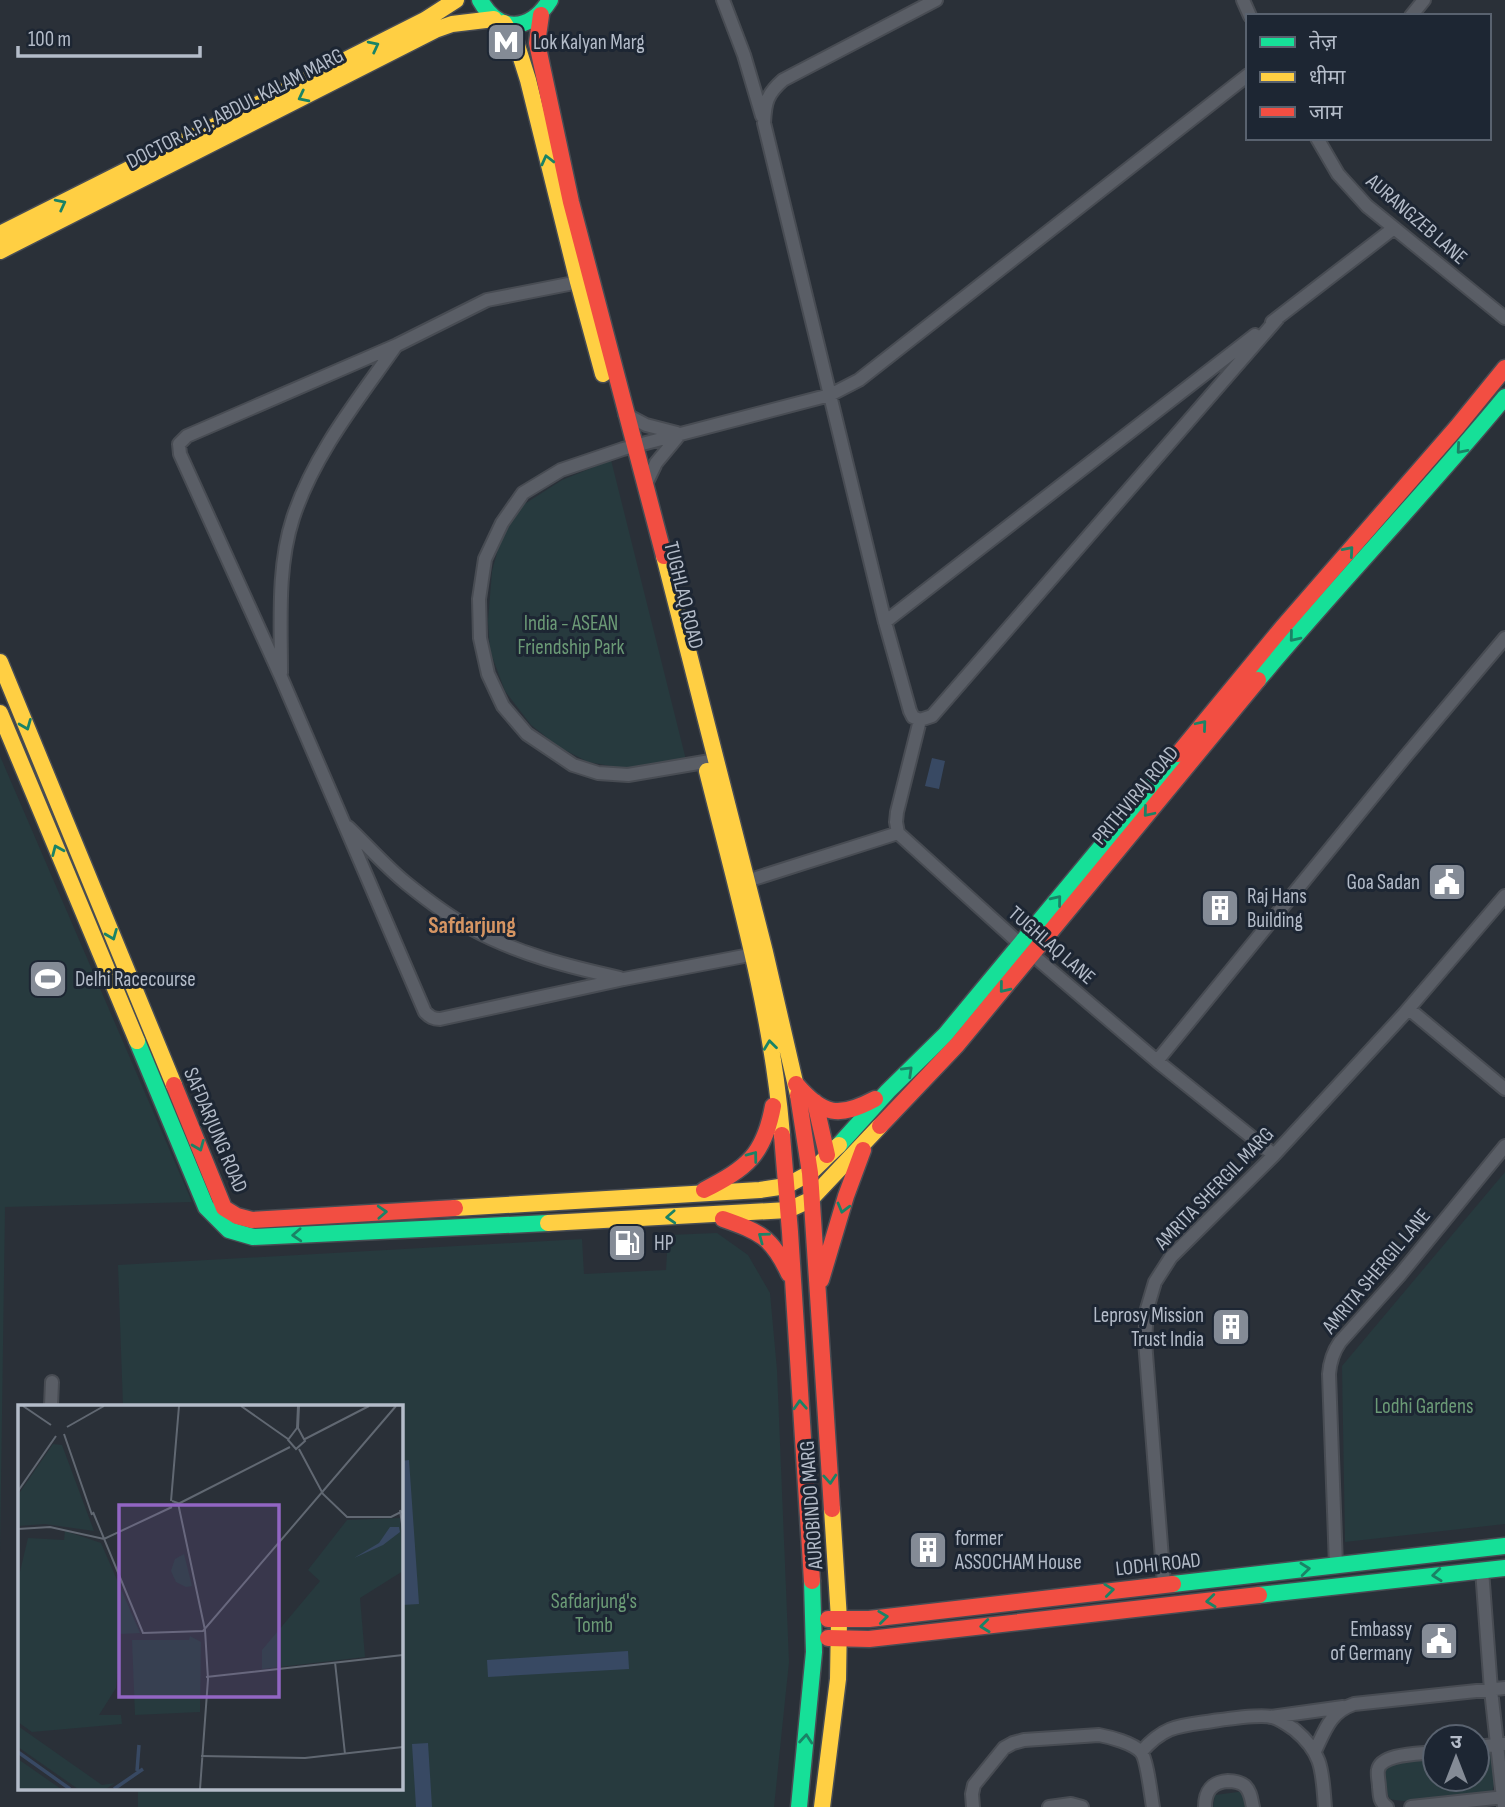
<svg xmlns="http://www.w3.org/2000/svg" width="1505" height="1807" font-family="'Sofia Sans Condensed','Noto Sans Devanagari',sans-serif">
	<style>
		.green { fill: #273a3e }
		.water { fill: #384963 }
		.lines { fill: none; stroke-linecap: round; stroke-linejoin: round }
		.street-casing { stroke: #484c53; stroke-width: 16 }
		.fast-casing { stroke: #484c53; stroke-width: 19 }
		.slow-casing { stroke: #484c53; stroke-width: 19 }
		.jam-casing { stroke: #484c53; stroke-width: 19 }
		.street { stroke: #5a5e66; stroke-width: 12 }
		.fast { stroke: #16e098; stroke-width: 16 }
		.slow { stroke: #ffcf43; stroke-width: 16 }
		.jam { stroke: #f24e42; stroke-width: 16 }
		.oneway { stroke: #1a8366 }
		.labels { text-anchor: middle; stroke-width: 6; stroke-linejoin: round; paint-order: stroke }
		.poi-label { font-size: 21px; fill: #b4bcc9; stroke: #1d2633; text-anchor: start }
		.street-label { font-size: 21px; fill: #b4bcc9; stroke: #1d2633 }
		.park-label { font-size: 21px; fill: #6b9a76; stroke: #1d2633 }
		.neighbourhood-label { font-size: 23px; font-weight: bold; fill: #d59563; stroke: #1d2633 }
		.inset-river { fill: none; stroke: #384963; stroke-width: 3.5 }
		.inset-road { fill: none; stroke: #616872; stroke-width: 2 }
		.view { fill: #9266c3; fill-opacity: 0.15; stroke: #9266c3; stroke-width: 3.5 }
		.inset-edge { fill: none; stroke: #b4bcc9; stroke-width: 3.5 }
	</style>
	<rect width="100%" height="100%" fill="#2a3038"/>
	<path class="green" d="M 611,460 L 686,760 L 628,769 L 588,762 L 559,747 L 531,725 L 505,691 L 490,651 L 488,621 L 492,571 L 501,538 L 523,505 L 562,480 Z
		M 0,756 L 192,1202 L 5,1207 L 0,1553 Z
		M 1505,1172 L 1505,1524 L 1345,1542 L 1342,1366 Z
		M 717,1233 L 748,1255 L 770,1293 L 777,1370 L 789,1662 L 774,1807 L 138,1807 L 138,1788 L 401,1788 L 401,1406 L 123,1406 L 118,1265 L 582,1239 L 584,1274 L 666,1270 L 668,1235 Z
		M 1492,1752 C 1496,1764 1496,1780 1492,1792 C 1464,1796 1416,1806 1390,1799 C 1383,1787 1385,1777 1387,1763 L 1435,1757 L 1435,1779 L 1477,1779 L 1477,1753 Z
		M 1245,1791 L 1247,1807 L 1213,1807 L 1215,1795 Z"/>
	<path class="water" d="M 932,758 L 945,761 L 939,789 L 925,786 Z
		M 409,1460 L 419,1604 L 402,1605 L 401,1461 Z
		M 628,1651 L 629,1669 L 488,1677 L 487,1660 Z
		M 428,1743 L 432,1807 L 416,1807 L 412,1744 Z"/>
	<g class="lines">
		<g class="street-casing">
			<path id="street" d="M 723,0 L 744,55 L 762,116
				M 936,0 L 783,80 C 767,94 765,102 764,123 L 885,622 L 910,711 L 913,717 L 920,720 L 932,716 L 1278,318
				M 1243,0 L 1250,16
				M 1411,16 L 1424,0
				M 1317,138 L 1338,174 L 1367,206 L 1505,318
				M 584,281 L 487,300 L 397,345 L 187,436 L 179,444 L 180,454 L 281,677 L 425,1012 C 430,1017 433,1019 440,1019 L 624,979 L 760,953
				M 1272,322 L 1394,228
				M 625,414 L 646,425 L 677,433
				M 645,486 L 656,463 L 680,434
				M 885,622 L 1255,335
				M 281,673 C 281,622 277,567 293,518 C 314,454 357,401 395,347
				M 920,720 L 897,812 L 896,822 L 898,833 L 1020,944 L 1157,1061 L 1274,1155
				M 716,760 L 628,775 L 598,773 L 573,765 L 527,734 L 503,706 L 488,674 L 480,638 L 479,599 L 485,559 L 502,523 L 523,493 L 561,470 L 623,449 L 830,395 L 859,380 L 1248,75
				M 348,827 C 367,845 385,866 406,883 C 427,900 449,917 472,929 C 518,954 570,967 620,978
				M 747,881 L 898,833
				M 1409,1009 L 1505,1089
				M 1157,1061 L 1405,757 L 1505,638
				M 51,1406 L 52,1382
				M 1336,1566 L 1329,1374 C 1330,1361 1333,1352 1340,1342 L 1399,1276 L 1505,1146
				M 1482,1570 L 1491,1690 L 1504,1807
				M 1164,1584 L 1145,1341 L 1147,1309 L 1155,1282 L 1171,1257 L 1274,1155 L 1404,1014 L 1505,896
				M 1271,1717 L 1343,1707
				M 1477,1747 L 1504,1744
				M 1315,1751 C 1325,1730 1330,1712 1354,1704 L 1505,1688
				M 1141,1752 C 1165,1725 1179,1726 1213,1721 C 1227,1719 1259,1714 1272,1717 C 1280,1719 1288,1725 1295,1730 C 1324,1754 1322,1773 1325,1807
				M 973,1807 L 972,1794 L 974,1785 L 1004,1748 L 1013,1743 L 1024,1740 L 1099,1735 C 1110,1737 1133,1743 1141,1752 C 1147,1759 1151,1796 1153,1807
				M 1049,1807 L 1071,1804 L 1082,1807
				M 1205,1807 C 1205,1791 1212,1782 1228,1781 C 1234,1781 1240,1782 1245,1786 C 1251,1792 1251,1799 1253,1807
				M 1387,1807 C 1379,1801 1380,1796 1379,1787 C 1379,1782 1377,1775 1378,1770 C 1381,1753 1421,1754 1435,1752
				M 1411,1807 L 1505,1797"/>
		</g>
		<g class="fast-casing">
			<path id="fast" d="M 480,0 C 499,34 530,32 550,0
				M 1258,680 C 1338,584 1425,494 1505,397
				M 137,1041 L 206,1207 L 229,1230 L 253,1237 L 548,1223
				M 839,1145 L 888,1091 L 945,1035 L 1178,754
				M 1173,1584 L 1505,1546
				M 1259,1595 L 1505,1568
				M 799,1807 L 814,1652 L 812,1581"/>
		</g>
		<g class="slow-casing">
			<path id="slow" d="M 504,23 L 516,42 L 528,80 L 578,282 L 603,374
				M 0,234 L 425,20 L 456,0
				M 0,251 L 435,30 L 452,24 L 494,19
				M 664,556 L 765,952 L 798,1095
				M 0,662 L 174,1085
				M 0,713 L 137,1041
				M 707,771 C 737,891 772,1011 782,1135
				M 455,1208 L 760,1190 L 786,1186 L 810,1173 L 839,1145
				M 548,1223 L 788,1210 L 810,1200 L 880,1126
				M 822,1807 L 838,1679 L 839,1619 L 832,1509"/>
		</g>
		<g class="jam-casing">
			<path id="jam" d="M 541,15 L 537,43 L 571,202 L 664,556
				M 1178,754 L 1282,628 L 1457,427 L 1505,368
				M 796,1084 C 823,1116 839,1118 875,1099
				M 174,1085 L 224,1208 L 237,1216 L 252,1220 L 455,1208
				M 798,1095 L 810,1173 L 832,1509
				M 815,1102 L 827,1155
				M 880,1126 L 957,1045 L 1258,680
				M 782,1135 L 790,1232 L 812,1581
				M 704,1190 C 747,1168 764,1155 773,1106
				M 723,1219 C 760,1232 772,1237 789,1274
				M 821,1280 L 846,1196 L 863,1150
				M 828,1619 L 869,1619 L 1173,1584
				M 828,1638 L 869,1639 L 1259,1595"/>
		</g>
		<use href="#street" class="street"/>
		<use href="#fast" class="fast"/>
		<use href="#slow" class="slow"/>
		<use href="#jam" class="jam"/>
	</g>
	<defs><path id="oneway-chevron" d="M-2-3.5L2.5 0L-2 3.5" fill="none" stroke-width="1.6" stroke-linecap="round" stroke-linejoin="round" transform="scale(1.75)"/></defs>
	<g class="oneway">
		<use href="#oneway-chevron" transform="translate(374 46) rotate(-27)"/>
		<use href="#oneway-chevron" transform="translate(303 97) rotate(153)"/>
		<use href="#oneway-chevron" transform="translate(547 160) rotate(-104)"/>
		<use href="#oneway-chevron" transform="translate(61 204) rotate(-27)"/>
		<use href="#oneway-chevron" transform="translate(1461 449) rotate(131)"/>
		<use href="#oneway-chevron" transform="translate(1349 551) rotate(-49)"/>
		<use href="#oneway-chevron" transform="translate(1294 637) rotate(129)"/>
		<use href="#oneway-chevron" transform="translate(26 725) rotate(68)"/>
		<use href="#oneway-chevron" transform="translate(1202 725) rotate(-50)"/>
		<use href="#oneway-chevron" transform="translate(1148 812) rotate(130)"/>
		<use href="#oneway-chevron" transform="translate(57 850) rotate(-113)"/>
		<use href="#oneway-chevron" transform="translate(1057 900) rotate(-51)"/>
		<use href="#oneway-chevron" transform="translate(112 935) rotate(68)"/>
		<use href="#oneway-chevron" transform="translate(1004 988) rotate(129)"/>
		<use href="#oneway-chevron" transform="translate(770 1045) rotate(-97)"/>
		<use href="#oneway-chevron" transform="translate(908 1071) rotate(-44)"/>
		<use href="#oneway-chevron" transform="translate(199 1146) rotate(68)"/>
		<use href="#oneway-chevron" transform="translate(753 1156) rotate(-53)"/>
		<use href="#oneway-chevron" transform="translate(843 1208) rotate(105)"/>
		<use href="#oneway-chevron" transform="translate(382 1212) rotate(-3)"/>
		<use href="#oneway-chevron" transform="translate(671 1217) rotate(177)"/>
		<use href="#oneway-chevron" transform="translate(297 1235) rotate(177)"/>
		<use href="#oneway-chevron" transform="translate(763 1237) rotate(-143)"/>
		<use href="#oneway-chevron" transform="translate(800 1405) rotate(-93)"/>
		<use href="#oneway-chevron" transform="translate(830 1479) rotate(86)"/>
		<use href="#oneway-chevron" transform="translate(1305 1569) rotate(-6)"/>
		<use href="#oneway-chevron" transform="translate(1437 1575) rotate(174)"/>
		<use href="#oneway-chevron" transform="translate(1109 1590) rotate(-7)"/>
		<use href="#oneway-chevron" transform="translate(1211 1601) rotate(174)"/>
		<use href="#oneway-chevron" transform="translate(883 1617) rotate(-7)"/>
		<use href="#oneway-chevron" transform="translate(985 1626) rotate(174)"/>
		<use href="#oneway-chevron" transform="translate(806 1739) rotate(-85)"/>
	</g>
	<defs>
		<g id="metro-square" transform="scale(2.0125)"><rect x="-9" y="-9" width="18" height="18" rx="4" fill="#848b96" stroke="#1d2633"/><path d="M-5.5 5V-5H-3L0 0L3-5H5.5V5H3V-.5L0 4L-3-.5V5Z" fill="#fff"/></g>
		<g id="civic-square" transform="scale(2.0125)"><rect x="-9" y="-9" width="18" height="18" rx="4" fill="#848b96" stroke="#1d2633"/><path d="M-.6-6.5H3V-4.5H.6V-3L4-1V1h2V6H-6V1h2V-1L-.6-3ZM-1.2 2.5V6h2.4V2.5Z" fill="#fff"/></g>
		<g id="building-square" transform="scale(2.0125)"><rect x="-9" y="-9" width="18" height="18" rx="4" fill="#848b96" stroke="#1d2633"/><path d="M-4-6H4V6H1V3H-1V6H-4ZM-2.5-4.3h1.7v1.8h-1.7ZM.8-4.3h1.7v1.8H.8ZM-2.5-1h1.7V.8h-1.7ZM.8-1h1.7V.8H.8Z" fill="#fff"/></g>
		<g id="stadium-square" transform="scale(2.0125)"><rect x="-9" y="-9" width="18" height="18" rx="4" fill="#848b96" stroke="#1d2633"/><path d="M0-5a6.5 5 0 1 0 0 10a6.5 5 0 1 0 0-10ZM-3.5-1.8h7v3.6h-7Z" fill="#fff"/></g>
		<g id="fuel-square" transform="scale(2.0125)"><rect x="-9" y="-9" width="18" height="18" rx="4" fill="#848b96" stroke="#1d2633"/><path d="M-5.5-6h7V0h2V4h1.3V-2.5L3-4.5l.8-.8L6-3V5H2.5V1h-1V6h-7ZM-4.2-4.7v3.2H.2V-4.7Z" fill="#fff"/></g>
	</defs>
	<g fill-rule="evenodd">
		<use href="#metro-square" x="506" y="42"/>
		<use href="#civic-square" x="1447" y="882"/>
		<use href="#building-square" x="1220" y="908"/>
		<use href="#stadium-square" x="48" y="979"/>
		<use href="#fuel-square" x="627" y="1243"/>
		<use href="#building-square" x="1231" y="1327"/>
		<use href="#building-square" x="928" y="1550"/>
		<use href="#civic-square" x="1439" y="1641"/>
	</g>
	<g class="labels">
		<g class="poi-label">
			<text x="533" y="49">Lok Kalyan Marg</text>
			<text x="1420" y="889" text-anchor="end">Goa Sadan</text>
			<text x="1247" y="903">Raj Hans<tspan x="1247" dy="24">Building</tspan></text>
			<text x="75" y="986">Delhi Racecourse</text>
			<text x="654" y="1250">HP</text>
			<text x="1204" y="1322" text-anchor="end">Leprosy Mission<tspan x="1204" dy="24">Trust India</tspan></text>
			<text x="955" y="1545">former<tspan x="955" dy="24">ASSOCHAM House</tspan></text>
			<text x="1412" y="1636" text-anchor="end">Embassy<tspan x="1412" dy="24">of Germany</tspan></text>
		</g>
		<g class="street-label">
			<text transform="translate(235 108) rotate(-27)" y="7">DOCTOR A.P.J. ABDUL KALAM MARG</text>
			<text transform="translate(1417 219) rotate(41)" y="7">AURANGZEB LANE</text>
			<text transform="translate(684 595) rotate(76)" y="7">TUGHLAQ ROAD</text>
			<text transform="translate(1135 795) rotate(-50)" y="7">PRITHVIRAJ ROAD</text>
			<text transform="translate(1052 945) rotate(41)" y="7">TUGHLAQ LANE</text>
			<text transform="translate(216 1130) rotate(67)" y="7">SAFDARJUNG ROAD</text>
			<text transform="translate(1214 1188) rotate(-46)" y="7">AMRITA SHERGIL MARG</text>
			<text transform="translate(1376 1271) rotate(-50)" y="7">AMRITA SHERGIL LANE</text>
			<text transform="translate(811 1505) rotate(-94)" y="7">AUROBINDO MARG</text>
			<text transform="translate(1158 1564) rotate(-6)" y="7">LODHI ROAD</text>
		</g>
		<g class="park-label">
			<text x="571" y="630">India - ASEAN<tspan x="571" dy="24">Friendship Park</tspan></text>
			<text x="1424" y="1413">Lodhi Gardens</text>
			<text x="594" y="1608">Safdarjung's<tspan x="594" dy="24">Tomb</tspan></text>
		</g>
		<g class="neighbourhood-label">
			<text x="472" y="933">Safdarjung</text>
		</g>
	</g>
	<g transform="translate(18 1405)">
		<rect width="385" height="385" fill="#2a3038"/>
		<path d="M 35,39 L 44,40 L 76,126 L 27,119 L 0,121 L 0,90 ZM 382,113 L 385,166 L 342,193 L 347,252 L 244,264 L 244,245 L 302,176 L 290,165 L 329,115 ZM 47,126 L 83,138 L 122,228 L 102,229 L 98,283 L 81,310 L 103,310 L 104,319 L 14,327 L 0,317 L 0,175 L 10,133 L 46,135 ZM 166,149 L 174,181 L 168,182 L 158,177 L 153,166 L 157,154 ZM 172,231 L 183,237 L 182,307 L 117,310 L 114,235 L 171,235 ZM 0,321 L 84,380 L 97,378 L 88,384 L 60,384 L 0,342 ZM 0,354 L 43,384 L 0,384 Z" fill="#273a3e"/>
		<path d="M 372,122 L 381,122 L 382,127 L 365,140 L 336,153 L 361,138 Z" fill="#384963"/>
		<path class="inset-river" d="M 0,347 L 52,384M 119,366 L 121,340M 96,384 L 125,364"/>
		<path class="inset-road" d="M 5,1 L 33,20M 223,1 L 270,34M 280,1 L 279,23 L 270,35 L 278,44 L 287,36 L 280,23 L 281,1M 49,22 L 86,1M 46,29 L 74,110M 287,34 L 351,1M 281,44 L 305,89 L 329,112 L 373,112 L 385,106M 0,86 L 38,31M 153,96 L 161,1M 154,96 L 160,98 L 187,225 L 190,274 L 182,384M 160,99 L 272,42M 382,105 L 385,126M 75,107 L 125,228 L 185,226 L 378,1M 0,124 L 32,122 L 86,134 L 154,102M 317,257 L 327,349M 188,272 L 385,250M 183,351 L 287,353 L 385,342"/>
		<path class="view" d="M 101,100 L 261,100 L 261,292 L 101,292 Z"/>
		<rect width="385" height="385" class="inset-edge"/>
	</g>
	<rect x="1246" y="14" width="245" height="126" fill="#1d2633" stroke="#59626f" stroke-width="2"/>
	<rect x="1260" y="37" width="35" height="10" fill="#16e098" stroke="#59626f" stroke-width="2"/>
	<text x="1309" y="49" font-size="21" fill="#b4bcc9">तेज़</text>
	<rect x="1260" y="72" width="35" height="10" fill="#ffcf43" stroke="#59626f" stroke-width="2"/>
	<text x="1309" y="84" font-size="21" fill="#b4bcc9">धीमा</text>
	<rect x="1260" y="107" width="35" height="10" fill="#f24e42" stroke="#59626f" stroke-width="2"/>
	<text x="1309" y="119" font-size="21" fill="#b4bcc9">जाम</text>
	<g transform="translate(1456 1758)"><circle r="33" fill="#1d2633" stroke="#59626f" stroke-width="2"/>
	<path d="M0-5L12 26L0 18L-12 26Z" fill="#848b96"/>
	<text y="-10" font-size="19" font-weight="bold" text-anchor="middle" fill="#b4bcc9">उ</text>
	</g>
	<path d="M18 46v10h182v-10" fill="none" stroke="#b4bcc9" stroke-width="3.5"/>
	<text x="28" y="46" font-size="21" fill="#b4bcc9" stroke="#1d2633" stroke-width="5" paint-order="stroke">100 m</text>
</svg>
